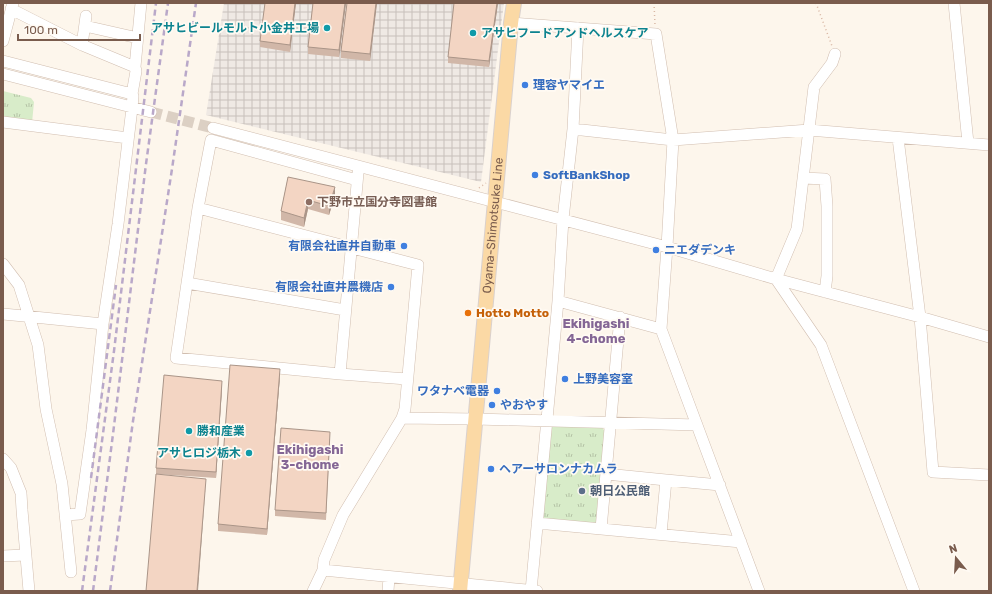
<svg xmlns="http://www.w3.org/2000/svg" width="992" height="594" font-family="Rubik,'Noto Sans JP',sans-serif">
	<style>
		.industrial { fill: url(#industrial-grid) }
		.park { fill: url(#park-tufts) }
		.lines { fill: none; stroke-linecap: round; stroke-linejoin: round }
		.minor-tunnel { stroke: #dcd0c4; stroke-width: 11; stroke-dasharray: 11 5.5; stroke-linecap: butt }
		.minor-casing { stroke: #d1beb0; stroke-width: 12 }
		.major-casing { stroke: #dad1cd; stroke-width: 16 }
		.path { stroke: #d9b8a5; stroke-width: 1.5; stroke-dasharray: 1 3; stroke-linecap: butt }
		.minor { stroke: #fff; stroke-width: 11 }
		.major { stroke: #fbd9a5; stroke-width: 14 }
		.rail { stroke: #b9a8c9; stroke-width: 2.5; stroke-dasharray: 6 4; stroke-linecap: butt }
		.wall { fill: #d1b7a8 }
		.shaded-wall { fill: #aa9588 }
		.building { fill: #f3d5c3; stroke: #aa9588 }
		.culture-dot { fill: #0f9aa8; stroke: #fffaf3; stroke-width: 1.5 }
		.shop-dot { fill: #3f7fe0; stroke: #fffaf3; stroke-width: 1.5 }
		.education-dot { fill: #8d6e63; stroke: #fffaf3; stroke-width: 1.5 }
		.food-dot { fill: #e8710a; stroke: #fffaf3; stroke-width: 1.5 }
		.service-dot { fill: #5c6f8a; stroke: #fffaf3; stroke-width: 1.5 }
		.labels { text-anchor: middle; stroke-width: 3.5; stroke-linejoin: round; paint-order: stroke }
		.culture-label { font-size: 12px; font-weight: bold; fill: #0d838f; stroke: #fffaf3; text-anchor: end }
		.shop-label { font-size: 12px; font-weight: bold; fill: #366cbe; stroke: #fffaf3; text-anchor: start }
		.education-label { font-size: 12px; font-weight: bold; fill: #785e54; stroke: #fffaf3; text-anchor: start }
		.street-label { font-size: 12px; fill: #7a5c4d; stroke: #fffaf3 }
		.food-label { font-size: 12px; font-weight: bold; fill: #c56008; stroke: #fffaf3; text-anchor: start }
		.service-label { font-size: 12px; font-weight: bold; fill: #4e5e75; stroke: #fffaf3; text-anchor: start }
		.neighbourhood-label { font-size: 13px; font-weight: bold; fill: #846695; stroke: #fffaf3 }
	</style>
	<defs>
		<pattern id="industrial-grid" width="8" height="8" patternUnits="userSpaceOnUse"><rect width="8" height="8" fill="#efe9e4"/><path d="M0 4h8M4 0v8" fill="none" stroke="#c7c0bb"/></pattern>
		<pattern id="park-tufts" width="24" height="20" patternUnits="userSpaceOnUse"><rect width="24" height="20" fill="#d8ecc9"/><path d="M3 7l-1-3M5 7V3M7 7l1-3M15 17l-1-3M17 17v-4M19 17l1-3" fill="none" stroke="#b4c2a5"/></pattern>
	</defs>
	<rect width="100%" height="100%" fill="#fdf6ec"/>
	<path class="industrial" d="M 224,3 L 504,3 L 481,182 L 206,115 Z"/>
	<path class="park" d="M 3,91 L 31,98 L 34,102 L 32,123 L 3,120 Z
		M 555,425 L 602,427 L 605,432 L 598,521 L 594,524 L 546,520 L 541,515 L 550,429 Z"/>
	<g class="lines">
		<path class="minor-tunnel" d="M 151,112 L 213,128"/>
		<g class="minor-casing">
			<path id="minor" d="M 954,3 L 968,143
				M 11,9 L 82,45
				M 86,16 L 82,45 L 135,67 L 141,3
				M 511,23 L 656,34 L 673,140 L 667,247 L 661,329 L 759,591
				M 85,26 L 138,38
				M 3,41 L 13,3
				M 835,54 L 832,63 L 814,87 L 797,229 L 776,279 L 821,345 L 914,591
				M 3,61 L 132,94
				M 3,74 L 151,112
				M 3,122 L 128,138
				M 213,128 L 667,247 L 776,279 L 920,317 L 989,337
				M 573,129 L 673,140 L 809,130 L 989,145
				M 898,138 L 920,317 L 933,472 L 989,475
				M 803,178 L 825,179 L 827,206 L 827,276 L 825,292
				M 357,180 L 211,140 L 198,208 L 176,358 L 340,374 L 407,379
				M 198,208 L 418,265 L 405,409 L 402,418 L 343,515 L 324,560 L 323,570 L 313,591
				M 3,264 L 19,285 L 38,345 L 46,409 L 62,484 L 71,572
				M 187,283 L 345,310
				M 558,301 L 661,329
				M 3,314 L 24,316 L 103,324
				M 340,374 L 358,173
				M 402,418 L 476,419 L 697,425
				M 3,459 L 11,468 L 21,493 L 22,510 L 29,591
				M 606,474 L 666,480 L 720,485
				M 65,515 L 80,514 L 92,430 L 103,324 L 118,224 L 132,108 L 133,96 L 132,94 L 136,71 L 135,67
				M 537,523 L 741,542
				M 601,529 L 620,317
				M 661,534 L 666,480
				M 3,556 L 25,555
				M 323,570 L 537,591
				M 388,591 L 389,577
				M 531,591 L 558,301 L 563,219 L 573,129 L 578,28"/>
		</g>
		<g class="major-casing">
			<g id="major">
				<path id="s1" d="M 460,591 L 511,23 L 514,3"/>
			</g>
		</g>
		<path class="path" d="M 654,3 L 655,25
			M 816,3 L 832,46
			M 479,188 L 486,183"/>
		<use href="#minor" class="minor"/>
		<use href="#major" class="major"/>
		<path class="rail" d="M 91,478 L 116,285
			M 82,591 L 114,351 L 156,3
			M 93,591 L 113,434 L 146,164 L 168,3
			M 110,591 L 133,421 L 172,169 L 196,3"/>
	</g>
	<path class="wall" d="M 265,3 L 296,3 L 290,52 L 260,47 L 260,41 Z
		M 313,3 L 346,3 L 339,57 L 308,54 L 308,47 Z
		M 347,3 L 377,3 L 370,61 L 341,58 L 341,51 Z
		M 454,3 L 498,3 L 489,67 L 448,63 L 448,57 Z
		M 288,177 L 335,196 L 329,215 L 308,209 L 304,227 L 281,220 L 281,211 Z
		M 280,376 L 267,535 L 218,531 L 218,524 Z
		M 222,388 L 216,478 L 156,474 L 156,468 Z
		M 330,439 L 326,520 L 275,516 L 275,510 Z"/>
	<path class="shaded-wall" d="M 295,3 L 296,3 L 290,52 L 290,45 Z
		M 345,3 L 346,3 L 339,57 L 339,50 Z
		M 376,3 L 377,3 L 370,61 L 370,54 Z
		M 497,3 L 498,3 L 489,67 L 489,61 Z
		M 335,187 L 335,196 L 329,215 L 329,206 Z
		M 308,200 L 308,209 L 304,227 L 304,218 Z
		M 280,369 L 280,376 L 267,535 L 267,529 Z
		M 222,381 L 222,388 L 216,478 L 216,472 Z
		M 206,479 L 198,591 L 197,591 Z"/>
	<path class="building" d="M 265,3 L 295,3 L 290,45 L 260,41 Z
		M 313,3 L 345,3 L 339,50 L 308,47 Z
		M 347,3 L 376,3 L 370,54 L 341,51 Z
		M 454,3 L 497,3 L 489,61 L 448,57 Z
		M 288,177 L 335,187 L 329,206 L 308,200 L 304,218 L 281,211 Z
		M 230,365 L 280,369 L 267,529 L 218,524 Z
		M 164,375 L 222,381 L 216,472 L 156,468 Z
		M 281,428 L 330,432 L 326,513 L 275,510 Z
		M 156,474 L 206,479 L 197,591 L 146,591 Z"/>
	<g class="culture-dot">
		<circle cx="327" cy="28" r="4"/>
		<circle cx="473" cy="33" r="4"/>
		<circle cx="189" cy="431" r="4"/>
		<circle cx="249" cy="453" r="4"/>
	</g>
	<g class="shop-dot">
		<circle cx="525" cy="85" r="4"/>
		<circle cx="535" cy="175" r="4"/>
		<circle cx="404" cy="246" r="4"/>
		<circle cx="656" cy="250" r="4"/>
		<circle cx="391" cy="287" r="4"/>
		<circle cx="565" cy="379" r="4"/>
		<circle cx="497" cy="391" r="4"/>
		<circle cx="492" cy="405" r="4"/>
		<circle cx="491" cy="469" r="4"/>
	</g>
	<circle class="education-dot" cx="309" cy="202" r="4"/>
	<circle class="food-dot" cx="468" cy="313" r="4"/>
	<circle class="service-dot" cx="582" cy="491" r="4"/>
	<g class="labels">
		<g class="culture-label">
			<text x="319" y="32">アサヒビールモルト小金井工場</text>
			<text x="481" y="37" text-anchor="start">アサヒフードアンドヘルスケア</text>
			<text x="197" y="435" text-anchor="start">勝和産業</text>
			<text x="241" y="457">アサヒロジ栃木</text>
		</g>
		<g class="shop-label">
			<text x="533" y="89">理容ヤマイエ</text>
			<text x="543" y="179">SoftBankShop</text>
			<text x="396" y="250" text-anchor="end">有限会社直井自動車</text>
			<text x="664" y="254">ニエダデンキ</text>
			<text x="383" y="291" text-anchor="end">有限会社直井農機店</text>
			<text x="573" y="383">上野美容室</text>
			<text x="489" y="395" text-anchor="end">ワタナベ電器</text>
			<text x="500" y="409">やおやす</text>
			<text x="499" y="473">ヘアーサロンナカムラ</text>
		</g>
		<g class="education-label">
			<text x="317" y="206">下野市立国分寺図書館</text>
		</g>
		<g class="street-label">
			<text dy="4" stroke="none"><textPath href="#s1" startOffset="367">Oyama-Shimotsuke Line</textPath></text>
		</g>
		<g class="food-label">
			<text x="476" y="317">Hotto Motto</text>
		</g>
		<g class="service-label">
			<text x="590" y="495">朝日公民館</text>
		</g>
		<g class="neighbourhood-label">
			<text x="596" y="328">Ekihigashi<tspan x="596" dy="15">4-chome</tspan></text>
			<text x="310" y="454">Ekihigashi<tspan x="310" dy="15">3-chome</tspan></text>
		</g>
	</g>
	<rect width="992" height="594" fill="none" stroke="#7a5c4d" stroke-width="8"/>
	<g transform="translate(956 558) rotate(342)" stroke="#fffaf3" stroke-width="3" paint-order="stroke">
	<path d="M0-3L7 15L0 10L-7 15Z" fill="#7a5c4d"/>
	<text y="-6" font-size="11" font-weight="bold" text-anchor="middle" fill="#7a5c4d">N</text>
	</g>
	<path d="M18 34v6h122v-6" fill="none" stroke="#7a5c4d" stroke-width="2"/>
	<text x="24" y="34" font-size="12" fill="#7a5c4d" stroke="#fffaf3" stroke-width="3" paint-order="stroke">100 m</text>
</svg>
